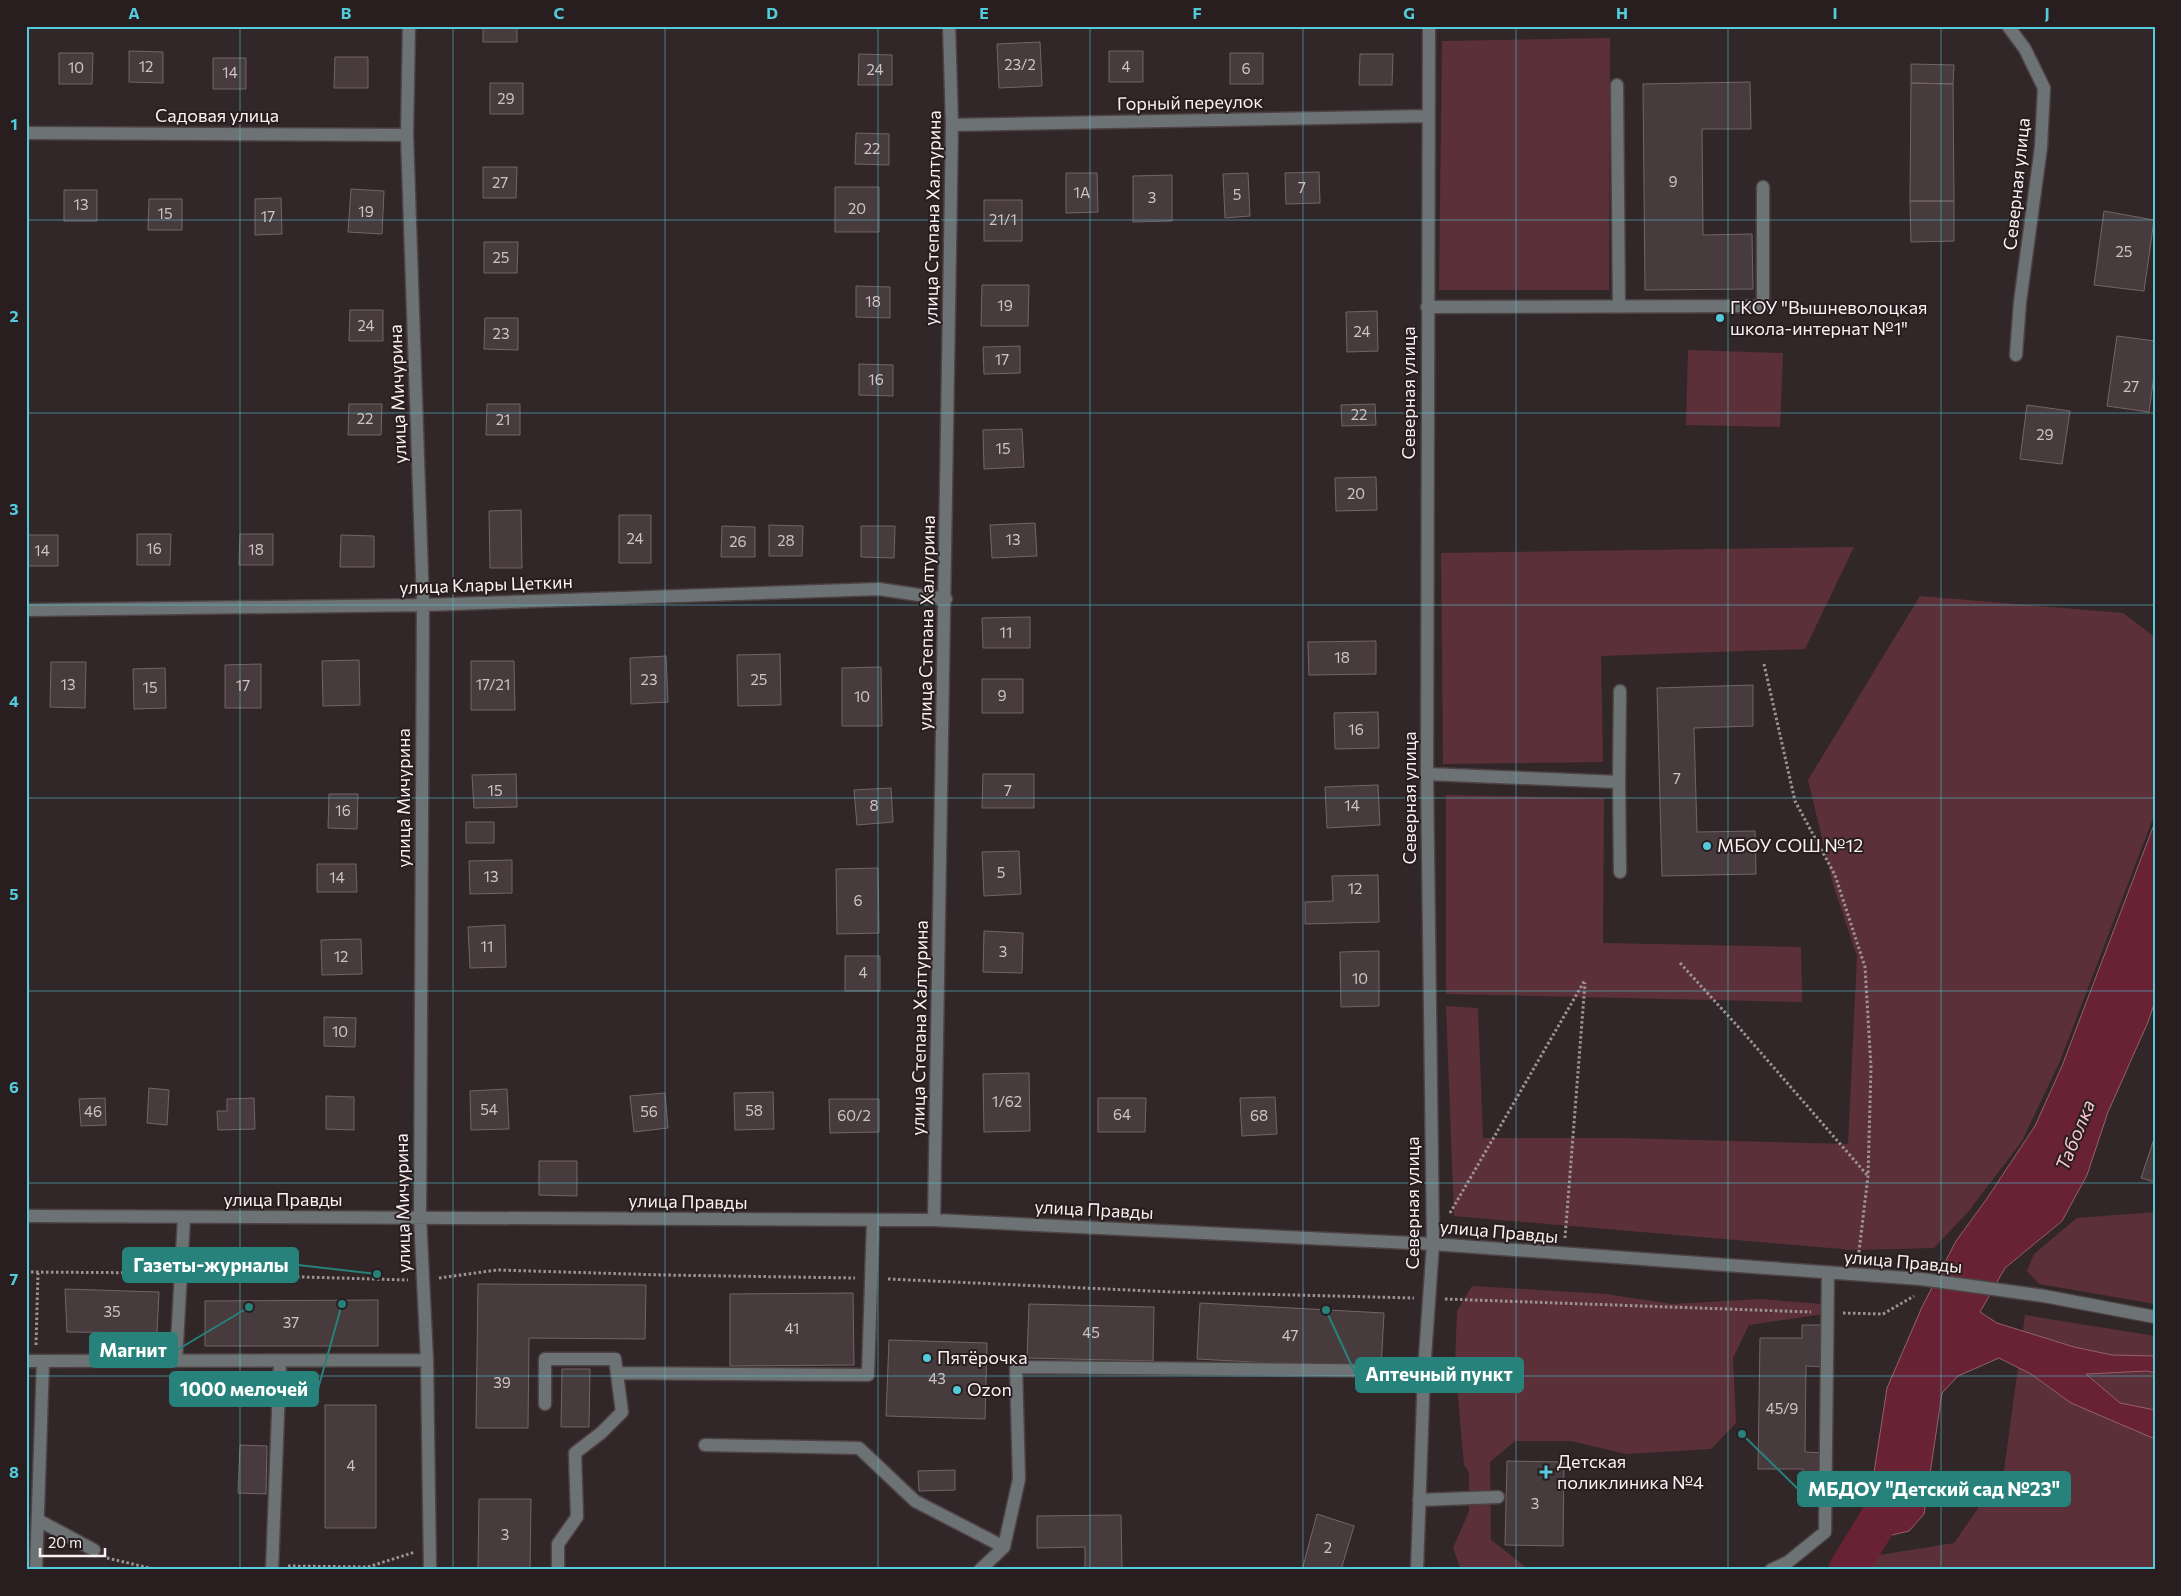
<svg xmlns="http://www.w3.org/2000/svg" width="2181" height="1596" font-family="Commissioner,sans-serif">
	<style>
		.green { fill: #5c3038 }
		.water { fill: #692233; stroke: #94606c }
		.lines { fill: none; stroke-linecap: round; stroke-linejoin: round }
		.river { stroke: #692233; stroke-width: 39 }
		.building { fill: #483b3d; stroke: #736567 }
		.minor-casing { stroke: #4e4344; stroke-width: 15 }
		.path { stroke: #9c9394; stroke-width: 3; stroke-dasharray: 2.5 2.5; stroke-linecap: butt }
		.minor { stroke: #6d7374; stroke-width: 12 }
		.grid { fill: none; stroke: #53cbda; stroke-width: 1; stroke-opacity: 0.55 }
		.poi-dot { fill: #53cbda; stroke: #281d1f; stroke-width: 2 }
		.labels { text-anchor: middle; stroke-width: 4; stroke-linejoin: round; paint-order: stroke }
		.number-label { font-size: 15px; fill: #cdc4c5 }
		.street-label { font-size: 18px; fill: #f9f1f2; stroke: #281d1f }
		.poi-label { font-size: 18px; fill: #f9f1f2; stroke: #281d1f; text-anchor: start }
		.water-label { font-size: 19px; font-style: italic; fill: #f6c8ce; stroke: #281d1f }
		.leader { fill: none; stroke: #26827b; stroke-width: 2 }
		.callout-dot { fill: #26827b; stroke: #281d1f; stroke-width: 2 }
		.callout { fill: #26827b; stroke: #26827b; stroke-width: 2 }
		.callout-label { font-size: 19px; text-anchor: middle; font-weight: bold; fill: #fff }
		.neatline { fill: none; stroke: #53cbda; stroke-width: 2 }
		.grid-label { font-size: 16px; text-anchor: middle; font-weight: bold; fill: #53cbda }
	</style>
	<rect width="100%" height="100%" fill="#322728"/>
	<path class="green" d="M 1610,38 L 1609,290 L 1439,290 L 1442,41 Z
		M 1688,350 L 1783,353 L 1780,427 L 1686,425 Z
		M 1854,547 L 1805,649 L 1601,656 L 1603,762 L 1443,764 L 1441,553 Z
		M 1920,596 L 2123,613 L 2155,637 L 2155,813 L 2060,1061 L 2022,1141 L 1968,1212 L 1934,1248 L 1853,1250 L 1454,1216 L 1446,1006 L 1478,1008 L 1483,1138 L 1621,1138 L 1848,1144 L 1857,956 L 1833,884 L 1808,780 Z
		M 1446,795 L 1604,798 L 1603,943 L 1801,947 L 1802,1002 L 1446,994 Z
		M 2155,1212 L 2155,1304 L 2039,1284 L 2027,1271 L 2034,1254 L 2077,1218 Z
		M 1472,1286 L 1606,1294 L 1672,1304 L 1761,1299 L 1821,1304 L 1824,1314 L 1749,1325 L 1733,1358 L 1736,1423 L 1711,1449 L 1626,1454 L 1571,1441 L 1515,1441 L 1490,1462 L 1491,1540 L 1527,1568 L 1550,1570 L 1461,1570 L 1453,1548 L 1469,1511 L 1469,1472 L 1464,1465 L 1455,1365 L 1457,1311 Z
		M 2025,1315 L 2155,1336 L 2155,1570 L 1866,1570 L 1873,1556 L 1954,1543 L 2004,1471 Z"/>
	<path class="water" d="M 2155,822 L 2155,1001 L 2148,1022 L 2108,1112 L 2087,1175 L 2062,1221 L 2005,1268 L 1980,1312 L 1997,1323 L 2074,1347 L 2112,1355 L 2155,1356 L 2155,1373 L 2147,1371 L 2086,1374 L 2120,1403 L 2155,1410 L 2155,1439 L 2071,1403 L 2031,1374 L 1999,1358 L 1958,1376 L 1942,1393 L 1924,1514 L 1909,1531 L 1888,1536 L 1867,1518 L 1887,1388 L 1922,1307 L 1956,1241 L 1986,1200 L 2035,1126 L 2062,1066 Z"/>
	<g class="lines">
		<path class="river" d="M 1848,1570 L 1896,1491 L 1898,1477"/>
	</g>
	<path class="building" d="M 483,26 L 517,26 L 517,42 L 483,42 Z
		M 1040,42 L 1042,86 L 999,88 L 997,44 Z
		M 129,51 L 163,52 L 163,83 L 129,82 Z
		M 1109,51 L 1143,51 L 1143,82 L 1109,82 Z
		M 59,53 L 93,53 L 92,84 L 59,84 Z
		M 1230,53 L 1263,53 L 1263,84 L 1230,84 Z
		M 859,54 L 892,55 L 892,85 L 858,85 Z
		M 1360,54 L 1393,54 L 1392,85 L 1359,85 Z
		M 335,57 L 368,57 L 368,88 L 334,88 Z
		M 213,58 L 246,58 L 246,89 L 213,89 Z
		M 1911,64 L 1954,65 L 1953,84 L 1911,83 Z
		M 1750,82 L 1751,129 L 1702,129 L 1703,235 L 1752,234 L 1753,289 L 1645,290 L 1643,84 Z
		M 490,83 L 523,83 L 523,114 L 490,114 Z
		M 1911,83 L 1953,84 L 1954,201 L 1910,201 Z
		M 856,133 L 889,134 L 889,165 L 855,164 Z
		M 483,167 L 517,167 L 516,198 L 483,198 Z
		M 1319,172 L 1320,203 L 1286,204 L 1285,173 Z
		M 1066,173 L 1097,173 L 1098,212 L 1066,213 Z
		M 1248,173 L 1250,216 L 1225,218 L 1223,174 Z
		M 1172,175 L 1172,221 L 1133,222 L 1133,176 Z
		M 835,187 L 879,187 L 879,232 L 835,232 Z
		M 351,189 L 384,191 L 382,234 L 348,232 Z
		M 64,190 L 97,190 L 97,221 L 64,221 Z
		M 281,198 L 282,234 L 255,235 L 255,199 Z
		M 149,199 L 182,199 L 182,230 L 148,230 Z
		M 984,200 L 1022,200 L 1022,241 L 984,241 Z
		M 1910,201 L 1954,201 L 1954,241 L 1911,242 Z
		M 2104,211 L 2154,220 L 2144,291 L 2094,285 Z
		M 484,242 L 518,242 L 517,273 L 484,273 Z
		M 982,285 L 1029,285 L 1028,326 L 981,326 Z
		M 856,286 L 890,287 L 890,318 L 856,317 Z
		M 350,310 L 383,310 L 383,341 L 349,341 Z
		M 1377,311 L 1378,351 L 1347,352 L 1346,312 Z
		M 485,318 L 518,318 L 518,350 L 484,349 Z
		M 2117,336 L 2155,341 L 2155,368 L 2149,412 L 2107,406 Z
		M 1020,346 L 1020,373 L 984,374 L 983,347 Z
		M 859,364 L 893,365 L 893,396 L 859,395 Z
		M 349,404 L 382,404 L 381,435 L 348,435 Z
		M 487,404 L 520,404 L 520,435 L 486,435 Z
		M 1375,404 L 1376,425 L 1342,426 L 1341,405 Z
		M 2027,405 L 2070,411 L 2062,464 L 2020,459 Z
		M 1022,429 L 1024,467 L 984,469 L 983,430 Z
		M 1376,477 L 1377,510 L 1336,511 L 1335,478 Z
		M 521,510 L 522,568 L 490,568 L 489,511 Z
		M 619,515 L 651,515 L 651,563 L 619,563 Z
		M 1035,523 L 1037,556 L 992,558 L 990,525 Z
		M 769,525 L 803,526 L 802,556 L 769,556 Z
		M 722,526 L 755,527 L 755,557 L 721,557 Z
		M 861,526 L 895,526 L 894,558 L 861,557 Z
		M 137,534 L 171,534 L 170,565 L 137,565 Z
		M 240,534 L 273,534 L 273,565 L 239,565 Z
		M 26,535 L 58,535 L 58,566 L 26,566 Z
		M 341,535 L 374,536 L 374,567 L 340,567 Z
		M 1030,617 L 1030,648 L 983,648 L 982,618 Z
		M 1376,641 L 1376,674 L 1309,675 L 1308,642 Z
		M 780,654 L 781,705 L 738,706 L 737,655 Z
		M 666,656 L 668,702 L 631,704 L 630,658 Z
		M 359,660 L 360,705 L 323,706 L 322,661 Z
		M 471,661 L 514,661 L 515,710 L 471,710 Z
		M 51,662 L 86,662 L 85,708 L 50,707 Z
		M 261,664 L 261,708 L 225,708 L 225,665 Z
		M 881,667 L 882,726 L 842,726 L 842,668 Z
		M 165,668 L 166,708 L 134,709 L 133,669 Z
		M 982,679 L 1023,679 L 1023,713 L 982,713 Z
		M 1753,685 L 1753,726 L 1694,728 L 1697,832 L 1755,831 L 1756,874 L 1662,876 L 1657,688 Z
		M 1378,712 L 1379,748 L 1335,749 L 1334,713 Z
		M 516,774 L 517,807 L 474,808 L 472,775 Z
		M 983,774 L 1034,774 L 1034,808 L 982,808 Z
		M 1378,785 L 1380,825 L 1327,828 L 1325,787 Z
		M 891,788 L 893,822 L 857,825 L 854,790 Z
		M 329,794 L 358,794 L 357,829 L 328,828 Z
		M 466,822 L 494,822 L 494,843 L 466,843 Z
		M 1019,851 L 1021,894 L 984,896 L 982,852 Z
		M 512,860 L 512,893 L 470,894 L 469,861 Z
		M 317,864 L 356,864 L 357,892 L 317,892 Z
		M 878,868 L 879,933 L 837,934 L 836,869 Z
		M 1378,875 L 1379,922 L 1305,924 L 1305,902 L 1333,901 L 1332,876 Z
		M 505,925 L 506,967 L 470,968 L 468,927 Z
		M 984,931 L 1023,933 L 1022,973 L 983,972 Z
		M 361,939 L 362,974 L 322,975 L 321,940 Z
		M 1379,951 L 1379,1006 L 1341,1007 L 1340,952 Z
		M 845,956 L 880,956 L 880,991 L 845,991 Z
		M 324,1017 L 356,1018 L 355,1047 L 324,1046 Z
		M 1029,1073 L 1030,1131 L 984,1132 L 983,1074 Z
		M 149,1088 L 169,1090 L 167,1125 L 147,1123 Z
		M 507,1089 L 509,1129 L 471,1130 L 470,1091 Z
		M 773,1092 L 774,1129 L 735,1130 L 734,1093 Z
		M 665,1093 L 668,1128 L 634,1132 L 630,1096 Z
		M 326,1096 L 354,1097 L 354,1130 L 326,1129 Z
		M 1275,1097 L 1277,1134 L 1242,1136 L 1240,1098 Z
		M 105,1098 L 106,1125 L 81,1126 L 79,1099 Z
		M 254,1098 L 255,1129 L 218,1130 L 217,1111 L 227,1111 L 227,1099 Z
		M 1098,1098 L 1146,1098 L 1145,1132 L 1098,1132 Z
		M 829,1099 L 879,1099 L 879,1132 L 830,1133 Z
		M 2155,1136 L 2155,1182 L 2141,1178 Z
		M 539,1161 L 577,1161 L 577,1196 L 539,1195 Z
		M 478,1284 L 646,1285 L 645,1339 L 529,1338 L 528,1428 L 476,1428 Z
		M 65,1289 L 159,1292 L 157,1333 L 67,1332 Z
		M 853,1293 L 854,1365 L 730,1366 L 730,1294 Z
		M 378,1300 L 378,1346 L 205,1346 L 205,1301 Z
		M 1200,1303 L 1384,1313 L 1381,1369 L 1197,1359 Z
		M 1029,1304 L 1154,1307 L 1153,1361 L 1027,1358 Z
		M 1802,1325 L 1823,1325 L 1823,1367 L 1806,1366 L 1805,1452 L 1823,1453 L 1822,1481 L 1803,1481 L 1803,1469 L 1758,1469 L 1760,1338 L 1802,1338 Z
		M 889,1340 L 987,1343 L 985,1419 L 886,1416 Z
		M 562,1369 L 590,1369 L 589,1427 L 561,1427 Z
		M 325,1405 L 376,1405 L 376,1528 L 325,1528 Z
		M 240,1445 L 267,1446 L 266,1494 L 238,1493 Z
		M 1507,1461 L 1564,1462 L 1563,1546 L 1505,1545 Z
		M 955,1470 L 955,1490 L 919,1491 L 918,1471 Z
		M 479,1499 L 531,1499 L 530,1570 L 478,1570 Z
		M 1317,1514 L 1354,1526 L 1341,1570 L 1302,1570 Z
		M 1121,1515 L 1122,1570 L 1085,1570 L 1085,1547 L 1037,1548 L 1037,1516 Z"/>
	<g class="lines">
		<g class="minor-casing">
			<path id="minor" d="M 409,26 L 407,135 L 423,605 L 420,1217 L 427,1360 L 430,1570
				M 2008,26 L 2025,49 L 2044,88 L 2041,147 L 2020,302 L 2016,355
				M 1617,85 L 1619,306
				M 952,125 L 1428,116
				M 26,133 L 407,135
				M 1427,307 L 1763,306 L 1763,187
				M 26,610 L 423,605 L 879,589 L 946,599
				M 1427,774 L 1619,782 L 1620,872
				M 1619,782 L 1620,691
				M 26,1216 L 934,1220 L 1433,1244 L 1921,1279 L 2044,1296 L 2155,1317
				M 934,1220 L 952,125 L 949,26
				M 26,1361 L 427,1360
				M 176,1361 L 184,1218
				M 617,1373 L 868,1375 L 873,1221
				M 545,1404 L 545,1359 L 615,1359 L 622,1412 L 601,1433 L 575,1453 L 577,1517 L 558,1544 L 558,1570
				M 705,1445 L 859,1448 L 915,1501 L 1004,1547
				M 1419,1500 L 1498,1497
				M 38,1520 L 94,1550
				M 36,1570 L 43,1361
				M 272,1570 L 280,1361
				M 980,1570 L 1004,1547 L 1019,1479 L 1016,1367 L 1424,1371
				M 1417,1570 L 1424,1371 L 1433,1244 L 1427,774 L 1429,26
				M 1771,1570 L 1788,1562 L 1825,1532 L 1828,1273"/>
		</g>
		<path class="path" d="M 1764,664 L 1795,801 L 1835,875 L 1865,967 L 1871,1067 L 1868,1176 L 1858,1260
			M 1680,963 L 1742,1031 L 1868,1176
			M 1450,1213 L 1585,980
			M 1565,1238 L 1585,983
			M 26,1272 L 166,1273
			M 197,1274 L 408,1280
			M 439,1278 L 497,1270 L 663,1275 L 855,1278
			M 888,1279 L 1172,1292 L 1414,1298
			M 1445,1299 L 1811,1312
			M 1843,1313 L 1883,1314 L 1914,1296
			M 36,1345 L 38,1273
			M 107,1558 L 158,1570
			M 288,1566 L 368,1567 L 415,1552"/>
		<use href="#minor" class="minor"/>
	</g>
	<path class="grid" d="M 240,26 L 240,1570M 453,26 L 453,1570M 665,26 L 665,1570M 878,26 L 878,1570M 1090,26 L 1090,1570M 1303,26 L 1303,1570M 1516,26 L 1516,1570M 1728,26 L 1728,1570M 1941,26 L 1941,1570M 26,220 L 2155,220M 26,413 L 2155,413M 26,605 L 2155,605M 26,798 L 2155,798M 26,991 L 2155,991M 26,1183 L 2155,1183M 26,1376 L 2155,1376"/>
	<g class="poi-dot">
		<circle cx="1720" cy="318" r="5"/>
		<circle cx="1707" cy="846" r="5"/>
		<circle cx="927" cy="1358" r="5"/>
		<circle cx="957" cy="1390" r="5"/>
		<path d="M1543.5 1464.5h5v5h5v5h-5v5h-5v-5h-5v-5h5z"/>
	</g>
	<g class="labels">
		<g class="number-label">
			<text x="1020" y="70">23/2</text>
			<text x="146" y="72">12</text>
			<text x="1126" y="72">4</text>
			<text x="76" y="73">10</text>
			<text x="1246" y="74">6</text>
			<text x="875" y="75">24</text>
			<text x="230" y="78">14</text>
			<text x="506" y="104">29</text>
			<text x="872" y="154">22</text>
			<text x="1673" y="187">9</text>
			<text x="500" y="188">27</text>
			<text x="1302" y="193">7</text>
			<text x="1082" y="198">1А</text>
			<text x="1237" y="200">5</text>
			<text x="1152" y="203">3</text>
			<text x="81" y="210">13</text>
			<text x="857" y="214">20</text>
			<text x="366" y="217">19</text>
			<text x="165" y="219">15</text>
			<text x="268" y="222">17</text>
			<text x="1003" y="225">21/1</text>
			<text x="2124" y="257">25</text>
			<text x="501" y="263">25</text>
			<text x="873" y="307">18</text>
			<text x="1005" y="311">19</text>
			<text x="366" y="331">24</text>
			<text x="1362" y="337">24</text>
			<text x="501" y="339">23</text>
			<text x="1002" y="365">17</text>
			<text x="876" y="385">16</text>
			<text x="2131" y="392">27</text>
			<text x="1359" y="420">22</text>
			<text x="365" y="424">22</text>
			<text x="503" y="425">21</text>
			<text x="2045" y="440">29</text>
			<text x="1003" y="454">15</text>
			<text x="1356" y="499">20</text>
			<text x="635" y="544">24</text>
			<text x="1013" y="545">13</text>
			<text x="786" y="546">28</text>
			<text x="738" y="547">26</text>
			<text x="154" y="554">16</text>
			<text x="256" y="555">18</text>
			<text x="42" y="556">14</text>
			<text x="1006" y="638">11</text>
			<text x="1342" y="663">18</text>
			<text x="649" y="685">23</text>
			<text x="759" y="685">25</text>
			<text x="68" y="690">13</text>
			<text x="493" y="690">17/21</text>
			<text x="243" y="691">17</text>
			<text x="150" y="693">15</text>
			<text x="1002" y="701">9</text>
			<text x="862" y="702">10</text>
			<text x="1356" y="735">16</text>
			<text x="1677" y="784">7</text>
			<text x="495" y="796">15</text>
			<text x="1008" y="796">7</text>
			<text x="874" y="811">8</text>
			<text x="1352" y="811">14</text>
			<text x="343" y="816">16</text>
			<text x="1001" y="878">5</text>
			<text x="491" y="882">13</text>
			<text x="337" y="883">14</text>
			<text x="1355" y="894">12</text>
			<text x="858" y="906">6</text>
			<text x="487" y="952">11</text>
			<text x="1003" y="957">3</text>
			<text x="341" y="962">12</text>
			<text x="863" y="978">4</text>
			<text x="1360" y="984">10</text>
			<text x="340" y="1037">10</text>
			<text x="1007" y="1107">1/62</text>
			<text x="489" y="1115">54</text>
			<text x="754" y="1116">58</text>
			<text x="93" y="1117">46</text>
			<text x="649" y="1117">56</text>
			<text x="1122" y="1120">64</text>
			<text x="854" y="1121">60/2</text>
			<text x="1259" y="1121">68</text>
			<text x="112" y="1317">35</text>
			<text x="291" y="1328">37</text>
			<text x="792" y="1334">41</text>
			<text x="1091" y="1338">45</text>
			<text x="1290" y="1341">47</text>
			<text x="937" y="1384">43</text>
			<text x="502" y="1388">39</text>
			<text x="1782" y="1414">45/9</text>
			<text x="351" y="1471">4</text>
			<text x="1535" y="1509">3</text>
			<text x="505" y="1540">3</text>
			<text x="1328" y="1553">2</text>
		</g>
		<g class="street-label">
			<text transform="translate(1190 103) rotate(-1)" y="6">Горный переулок</text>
			<text x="217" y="122">Садовая улица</text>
			<text transform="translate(2017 184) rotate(-84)" y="6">Северная улица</text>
			<text transform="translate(933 218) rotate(-89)" y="6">улица Степана Халтурина</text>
			<text transform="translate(1409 393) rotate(-90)" y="6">Северная улица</text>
			<text transform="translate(398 394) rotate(-92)" y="6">улица Мичурина</text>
			<text transform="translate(486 585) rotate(-2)" y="6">улица Клары Цеткин</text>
			<text transform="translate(927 623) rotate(-89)" y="6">улица Степана Халтурина</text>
			<text transform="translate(404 798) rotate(-90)" y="6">улица Мичурина</text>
			<text transform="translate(1410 798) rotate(-90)" y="6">Северная улица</text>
			<text transform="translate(920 1028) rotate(-89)" y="6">улица Степана Халтурина</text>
			<text x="283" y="1206">улица Правды</text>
			<text transform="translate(688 1202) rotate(1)" y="6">улица Правды</text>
			<text transform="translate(403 1203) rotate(-91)" y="6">улица Мичурина</text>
			<text transform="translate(1413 1203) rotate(-90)" y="6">Северная улица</text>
			<text transform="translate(1094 1210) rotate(3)" y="6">улица Правды</text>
			<text transform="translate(1499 1232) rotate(5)" y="6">улица Правды</text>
			<text transform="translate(1903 1262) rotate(5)" y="6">улица Правды</text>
		</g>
		<g class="poi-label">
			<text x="1730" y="314">ГКОУ "Вышневолоцкая<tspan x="1730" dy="21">школа-интернат №1"</tspan></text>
			<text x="1717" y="852">МБОУ СОШ №12</text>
			<text x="937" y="1364">Пятёрочка</text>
			<text x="967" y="1396">Ozon</text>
			<text x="1557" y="1468">Детская<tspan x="1557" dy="21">поликлиника №4</tspan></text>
		</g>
		<g class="water-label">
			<text transform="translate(2075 1135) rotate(-68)" y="7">Таболка</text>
		</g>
	</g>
	<path class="leader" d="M377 1274L298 1265M249 1307L177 1350M1326 1310L1356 1375M342 1304L318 1389M1742 1434L1798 1489"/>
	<g class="callout-dot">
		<circle cx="377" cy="1274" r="5"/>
		<circle cx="249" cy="1307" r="5"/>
		<circle cx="1326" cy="1310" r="5"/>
		<circle cx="342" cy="1304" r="5"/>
		<circle cx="1742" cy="1434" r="5"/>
	</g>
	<g class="callout">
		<rect x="123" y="1248" width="175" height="34" rx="5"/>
		<rect x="90" y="1333" width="87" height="34" rx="5"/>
		<rect x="1356" y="1358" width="167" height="34" rx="5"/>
		<rect x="170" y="1372" width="148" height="34" rx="5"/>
		<rect x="1798" y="1472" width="272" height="34" rx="5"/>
	</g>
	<g class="callout-label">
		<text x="211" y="1272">Газеты-журналы</text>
		<text x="133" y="1357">Магнит</text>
		<text x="1439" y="1381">Аптечный пункт</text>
		<text x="244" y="1396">1000 мелочей</text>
		<text x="1934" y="1496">МБДОУ "Детский сад №23"</text>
	</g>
	<rect width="2181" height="1596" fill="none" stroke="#281d1f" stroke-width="55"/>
	<path d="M40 1548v8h65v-8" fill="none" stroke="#f9f1f2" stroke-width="2.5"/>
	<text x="48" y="1548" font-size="15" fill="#f9f1f2" stroke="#281d1f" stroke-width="4" paint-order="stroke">20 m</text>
	<rect x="28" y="28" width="2126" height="1540" class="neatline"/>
	<g class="grid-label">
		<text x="134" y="19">A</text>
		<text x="346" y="19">B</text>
		<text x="559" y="19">C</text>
		<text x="772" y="19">D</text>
		<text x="984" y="19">E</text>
		<text x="1197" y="19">F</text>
		<text x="1409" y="19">G</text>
		<text x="1622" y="19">H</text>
		<text x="1835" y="19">I</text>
		<text x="2047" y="19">J</text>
		<text x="14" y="130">1</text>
		<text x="14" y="322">2</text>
		<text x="14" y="515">3</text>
		<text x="14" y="707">4</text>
		<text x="14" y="900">5</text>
		<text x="14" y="1093">6</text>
		<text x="14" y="1285">7</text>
		<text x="14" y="1478">8</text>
	</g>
</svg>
